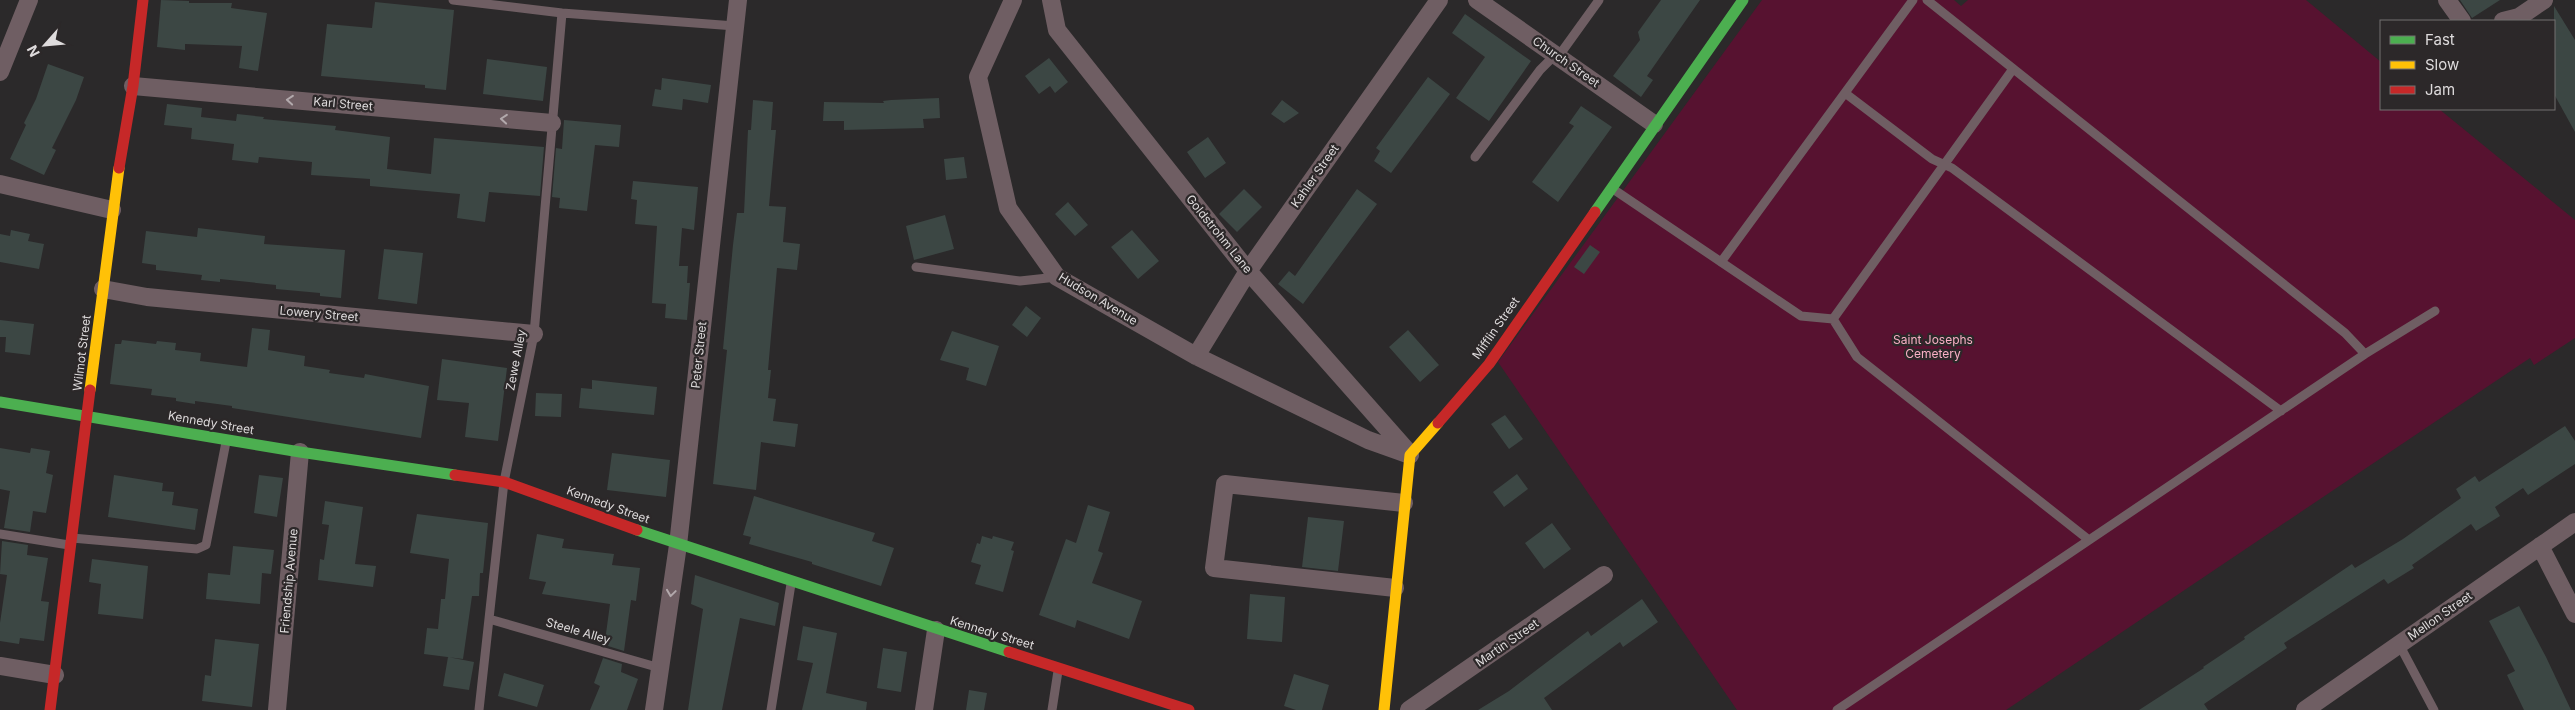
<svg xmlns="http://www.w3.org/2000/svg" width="2575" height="710" font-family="Inter,sans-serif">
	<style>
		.green { fill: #571230 }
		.building { fill: #3c4744 }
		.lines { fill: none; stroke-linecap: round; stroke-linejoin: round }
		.lane { stroke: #6f5e63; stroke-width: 9 }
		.street { stroke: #6f5e63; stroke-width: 18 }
		.fast { stroke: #4caf50; stroke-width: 11 }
		.slow { stroke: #ffc107; stroke-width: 11 }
		.jam { stroke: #c62828; stroke-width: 11 }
		.oneway { stroke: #b2a9ac }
		.labels { text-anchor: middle; stroke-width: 4.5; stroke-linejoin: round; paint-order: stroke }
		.street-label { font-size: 12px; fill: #dedbdc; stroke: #2c2829 }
		.park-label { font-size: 12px; fill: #f9b0c5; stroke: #2c2829 }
	</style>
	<rect width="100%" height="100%" fill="#2b292a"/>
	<path class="green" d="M 1762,0 L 1954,0 L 1961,6 L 1968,0 L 2306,0 L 2381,62 L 2381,109 L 2439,109 L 2575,220 L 2575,338 L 2534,365 L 2530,358 L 2006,710 L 1737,710 L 1498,362 Z"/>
	<path class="building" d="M 161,0 L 189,1 L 189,3 L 232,3 L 231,8 L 267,13 L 258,71 L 239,68 L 242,46 L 185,44 L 185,50 L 157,47 Z
		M 1661,0 L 1700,0 L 1647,76 L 1653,80 L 1641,97 L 1613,76 L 1640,40 L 1638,32 Z
		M 2460,0 L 2500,0 L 2472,18 Z
		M 375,2 L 454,10 L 446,90 L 425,88 L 425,85 L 321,76 L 327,24 L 372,28 Z
		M 2554,6 L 2575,40 L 2575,132 L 2554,94 Z
		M 1465,14 L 1531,61 L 1489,121 L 1456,98 L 1485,57 L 1452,33 Z
		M 1049,58 L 1068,82 L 1055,93 L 1050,86 L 1039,94 L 1025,76 Z
		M 487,59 L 547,67 L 543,101 L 483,94 Z
		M 48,64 L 84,77 L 76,100 L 52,148 L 56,150 L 44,175 L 10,159 L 26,125 L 24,123 L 36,99 Z
		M 1428,77 L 1450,94 L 1391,173 L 1374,161 L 1380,151 L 1376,148 Z
		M 662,78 L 711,85 L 708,103 L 683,99 L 682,110 L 652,106 L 655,89 L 661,90 Z
		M 939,98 L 940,118 L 923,119 L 924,128 L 844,130 L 844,121 L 823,121 L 824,102 L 884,103 L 883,101 L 891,100 Z
		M 753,100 L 773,102 L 771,130 L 776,130 L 769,206 L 786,207 L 783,242 L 800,244 L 797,270 L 777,268 L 768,370 L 771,370 L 768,398 L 776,399 L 773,421 L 798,424 L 795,447 L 761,442 L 756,490 L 713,484 L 727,350 L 723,349 L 733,245 L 737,213 L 744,213 L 748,130 L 751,130 Z
		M 1282,100 L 1299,113 L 1284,123 L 1271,114 Z
		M 167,104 L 202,108 L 201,117 L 236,121 L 237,114 L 264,117 L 263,119 L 336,126 L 335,130 L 390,137 L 387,169 L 431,174 L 434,138 L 544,147 L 540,196 L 489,192 L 485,222 L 457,218 L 460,194 L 370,186 L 370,179 L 311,175 L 312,162 L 259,157 L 258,163 L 232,160 L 234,144 L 191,139 L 192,128 L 164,125 Z
		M 1581,106 L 1612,127 L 1558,202 L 1532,182 L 1574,126 L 1569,123 Z
		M 564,120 L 621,125 L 619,147 L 595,145 L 587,211 L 559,208 L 560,198 L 552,197 L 556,148 L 562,149 Z
		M 1208,137 L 1226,163 L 1205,178 L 1187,152 Z
		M 964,157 L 967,178 L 946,180 L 944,159 Z
		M 633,181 L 698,187 L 694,230 L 682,228 L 679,266 L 688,266 L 687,283 L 690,283 L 687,320 L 665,318 L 666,304 L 652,303 L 657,226 L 635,224 L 637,200 L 631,199 Z
		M 1244,189 L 1262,207 L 1237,232 L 1219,214 Z
		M 1357,189 L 1377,204 L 1303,304 L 1278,284 L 1289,271 L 1295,276 Z
		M 1068,202 L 1088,225 L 1075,236 L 1055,214 Z
		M 945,215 L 954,249 L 914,260 L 906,226 Z
		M 198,228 L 265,236 L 264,244 L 345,250 L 341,298 L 320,296 L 320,293 L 276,289 L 276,285 L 220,279 L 220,282 L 201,280 L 202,275 L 156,270 L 156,265 L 142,263 L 146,231 L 197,237 Z
		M 11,230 L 30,234 L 28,241 L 44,244 L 39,269 L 0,262 L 0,234 L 10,236 Z
		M 1132,230 L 1159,261 L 1138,279 L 1111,247 Z
		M 1590,245 L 1600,252 L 1584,274 L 1574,267 Z
		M 384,249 L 423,253 L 417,304 L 378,299 Z
		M 1026,306 L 1041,318 L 1027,337 L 1012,325 Z
		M 0,320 L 34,324 L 30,355 L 5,352 L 6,337 L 0,337 Z
		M 252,328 L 270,330 L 268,350 L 305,356 L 304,366 L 330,370 L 329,373 L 364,378 L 365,374 L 429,386 L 421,438 L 232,408 L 232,406 L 195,401 L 195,404 L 176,401 L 176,398 L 151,395 L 152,389 L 110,384 L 115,344 L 121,344 L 122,340 L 156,344 L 157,341 L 176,343 L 175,350 L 201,353 L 200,361 L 247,367 Z
		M 1408,330 L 1439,365 L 1420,382 L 1389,347 Z
		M 952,331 L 999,346 L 986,386 L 966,380 L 969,368 L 940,360 Z
		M 442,359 L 507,368 L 498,441 L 465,437 L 469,403 L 437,400 Z
		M 592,380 L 657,387 L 654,415 L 579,408 L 581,388 L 592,389 Z
		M 536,393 L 562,394 L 561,417 L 535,416 Z
		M 1505,415 L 1523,439 L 1509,449 L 1491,424 Z
		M 2565,426 L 2575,441 L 2575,464 L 2528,495 L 2523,488 L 2495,507 L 2500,516 L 2476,531 L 2471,524 L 2412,565 L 2414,568 L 2388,584 L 2384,579 L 2284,643 L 2287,648 L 2204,704 L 2208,710 L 2139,710 L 2204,668 L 2203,667 L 2245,639 L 2244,637 L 2352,564 L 2355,568 L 2403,539 L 2461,498 L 2456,489 L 2475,476 L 2479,482 Z
		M 0,448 L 30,453 L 31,448 L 50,451 L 46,473 L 53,475 L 46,513 L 33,511 L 30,532 L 4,528 L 10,491 L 0,489 Z
		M 612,453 L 670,460 L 666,497 L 607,490 Z
		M 1517,474 L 1528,489 L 1504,507 L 1493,492 Z
		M 114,475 L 163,483 L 162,491 L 174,492 L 172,505 L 198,509 L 195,530 L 108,517 Z
		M 259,475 L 283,478 L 277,517 L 254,513 Z
		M 754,496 L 875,533 L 872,541 L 894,548 L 881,586 L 812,564 L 812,562 L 749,544 L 751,537 L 743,535 Z
		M 325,501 L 363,507 L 355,564 L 376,566 L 373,587 L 318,580 L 320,559 L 324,560 L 329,525 L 322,524 Z
		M 1088,505 L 1110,512 L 1098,551 L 1103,553 L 1092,583 L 1142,601 L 1129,639 L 1077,620 L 1075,628 L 1039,615 L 1066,539 L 1076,543 Z
		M 417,514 L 488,523 L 483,573 L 480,573 L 479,596 L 472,596 L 463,659 L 424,654 L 427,628 L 438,629 L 441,599 L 445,599 L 449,559 L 410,553 Z
		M 1308,517 L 1344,521 L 1338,571 L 1302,567 Z
		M 1552,523 L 1571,549 L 1544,569 L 1525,543 Z
		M 537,534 L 564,539 L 562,548 L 614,554 L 612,565 L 640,568 L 636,601 L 631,600 L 624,651 L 608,646 L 610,641 L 605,641 L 610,604 L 542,594 L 546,582 L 529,579 Z
		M 982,536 L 992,539 L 993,536 L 1014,542 L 1011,550 L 1014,551 L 1003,592 L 975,584 L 981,565 L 971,562 L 977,543 L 980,544 Z
		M 2,541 L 28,545 L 27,555 L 48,558 L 41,601 L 49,602 L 44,641 L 20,638 L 19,644 L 0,641 L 0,623 L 7,575 L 0,574 Z
		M 233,546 L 274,550 L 271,574 L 262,573 L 260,604 L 206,599 L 208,573 L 230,575 Z
		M 92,559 L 148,566 L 143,619 L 98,614 L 101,584 L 89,582 Z
		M 695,575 L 779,603 L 775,626 L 740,618 L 722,710 L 688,710 L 703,609 L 691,604 Z
		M 1250,594 L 1285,597 L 1282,642 L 1247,639 Z
		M 1642,599 L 1658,622 L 1623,647 L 1620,642 L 1544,698 L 1552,710 L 1478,710 L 1509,691 L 1588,631 L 1591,636 Z
		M 2519,606 L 2546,657 L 2571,710 L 2524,710 L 2507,675 L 2515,671 L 2489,621 Z
		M 803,626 L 837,633 L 826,693 L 867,702 L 866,710 L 802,710 L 813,663 L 797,660 Z
		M 215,639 L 259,644 L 252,707 L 202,701 L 205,675 L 211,676 Z
		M 883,648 L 907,652 L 901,692 L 877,688 Z
		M 448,657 L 474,662 L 469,690 L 443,686 Z
		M 603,658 L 622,664 L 621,672 L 638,679 L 627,710 L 590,710 L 600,686 L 594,683 Z
		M 504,673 L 544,685 L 537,707 L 498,696 Z
		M 1294,674 L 1329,685 L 1322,710 L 1296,710 L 1284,706 Z
		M 969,690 L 987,693 L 984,710 L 966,710 Z"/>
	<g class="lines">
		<path class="lane" d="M 453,0 L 562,13 L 735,26
			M 1927,0 L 2345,333 L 2365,354
			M 1558,57 L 1599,0
			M 1845,93 L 1932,159 L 1952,168 L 2281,411
			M 1475,157 L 1540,70 L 1555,55
			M 1613,189 L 1801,316 L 1833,319 L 1857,357 L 2089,540
			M 1721,262 L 1913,0
			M 916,267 L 1020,281 L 1057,277
			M 1833,319 L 2013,69
			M 0,534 L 69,545
			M 72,538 L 197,549 L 206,545 L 226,442
			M 489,619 L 660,668
			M 2399,644 L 2434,710
			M 479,710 L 504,482 L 534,334 L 562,13
			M 771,710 L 791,584
			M 1052,710 L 1058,671
			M 1837,710 L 2365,354 L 2435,311"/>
		<path class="street" d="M 1013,0 L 978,77 L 1008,208 L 1057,277 L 1196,356 L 1368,440 L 1410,455
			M 1051,0 L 1057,30 L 1248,271 L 1409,453
			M 1477,0 L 1654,124
			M 2447,0 L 2462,21
			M 2503,21 L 2519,17 L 2544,0
			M 0,72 L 29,0
			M 133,86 L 552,123
			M 0,184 L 112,210
			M 103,289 L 147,297 L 534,334
			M 1196,356 L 1248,271 L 1439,0
			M 2540,546 L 2575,614
			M 1395,588 L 1214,568 L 1225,484 L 1404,503
			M 0,666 L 55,675
			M 277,710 L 300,452
			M 654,710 L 678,545 L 738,0
			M 924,710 L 936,630
			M 1409,710 L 1604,575
			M 2305,710 L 2575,522"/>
		<path class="fast" d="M 1595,212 L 1743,0
			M 0,402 L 300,452 L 455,475
			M 637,530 L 1009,652"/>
		<path class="slow" d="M 90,390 L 119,168
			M 1384,710 L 1410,455 L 1438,423"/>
		<path class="jam" d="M 119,168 L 133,86 L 143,0
			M 1438,423 L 1489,364 L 1595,212
			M 455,475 L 504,482 L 637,530
			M 1009,652 L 1189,710
			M 50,710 L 90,390"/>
	</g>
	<defs><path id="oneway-chevron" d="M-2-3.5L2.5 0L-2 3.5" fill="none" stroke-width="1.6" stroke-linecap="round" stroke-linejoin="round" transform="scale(1.25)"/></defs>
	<g class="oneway">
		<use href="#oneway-chevron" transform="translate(290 100) rotate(-175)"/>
		<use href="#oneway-chevron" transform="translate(504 119) rotate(-175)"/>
		<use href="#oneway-chevron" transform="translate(671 593) rotate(98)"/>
	</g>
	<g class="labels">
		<g class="street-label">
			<text transform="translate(1566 62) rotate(35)" y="4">Church Street</text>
			<text transform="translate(343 104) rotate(5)" y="4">Karl Street</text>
			<text transform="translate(1315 176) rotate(-55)" y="4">Kahler Street</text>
			<text transform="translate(1219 234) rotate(51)" y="4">Goldstrohm Lane</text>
			<text transform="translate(1098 299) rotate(31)" y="4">Hudson Avenue</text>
			<text transform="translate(319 314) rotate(5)" y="4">Lowery Street</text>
			<text transform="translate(1496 328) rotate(-55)" y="4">Mifflin Street</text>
			<text transform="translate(82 353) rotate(-83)" y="4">Wilmot Street</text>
			<text transform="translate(699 355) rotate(-84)" y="4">Peter Street</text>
			<text transform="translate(516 360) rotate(-79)" y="4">Zewe Alley</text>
			<text transform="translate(211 423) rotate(10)" y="4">Kennedy Street</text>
			<text transform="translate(608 505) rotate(20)" y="4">Kennedy Street</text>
			<text transform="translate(289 581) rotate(-85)" y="4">Friendship Avenue</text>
			<text transform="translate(2440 616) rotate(-35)" y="4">Mellon Street</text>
			<text transform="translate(578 631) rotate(16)" y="4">Steele Alley</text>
			<text transform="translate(992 633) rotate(17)" y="4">Kennedy Street</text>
			<text transform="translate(1507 643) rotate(-35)" y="4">Martin Street</text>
		</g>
		<g class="park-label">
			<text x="1933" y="344">Saint Josephs<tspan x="1933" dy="14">Cemetery</tspan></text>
		</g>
	</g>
	<rect x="2380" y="20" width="175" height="90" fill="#2c2829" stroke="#737071"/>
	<rect x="2390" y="36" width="25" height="8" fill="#4caf50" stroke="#737071"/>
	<text x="2425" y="45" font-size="15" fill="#dedbdc">Fast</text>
	<rect x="2390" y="61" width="25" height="8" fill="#ffc107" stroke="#737071"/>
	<text x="2425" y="70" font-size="15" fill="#dedbdc">Slow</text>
	<rect x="2390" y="86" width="25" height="8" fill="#c62828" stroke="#737071"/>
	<text x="2425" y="95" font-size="15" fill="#dedbdc">Jam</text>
	<g transform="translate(45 45) rotate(243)" stroke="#2c2829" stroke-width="4" paint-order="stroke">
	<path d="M0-4L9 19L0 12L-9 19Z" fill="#dedbdc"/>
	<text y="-8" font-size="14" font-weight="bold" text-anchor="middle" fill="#dedbdc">N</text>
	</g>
</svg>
